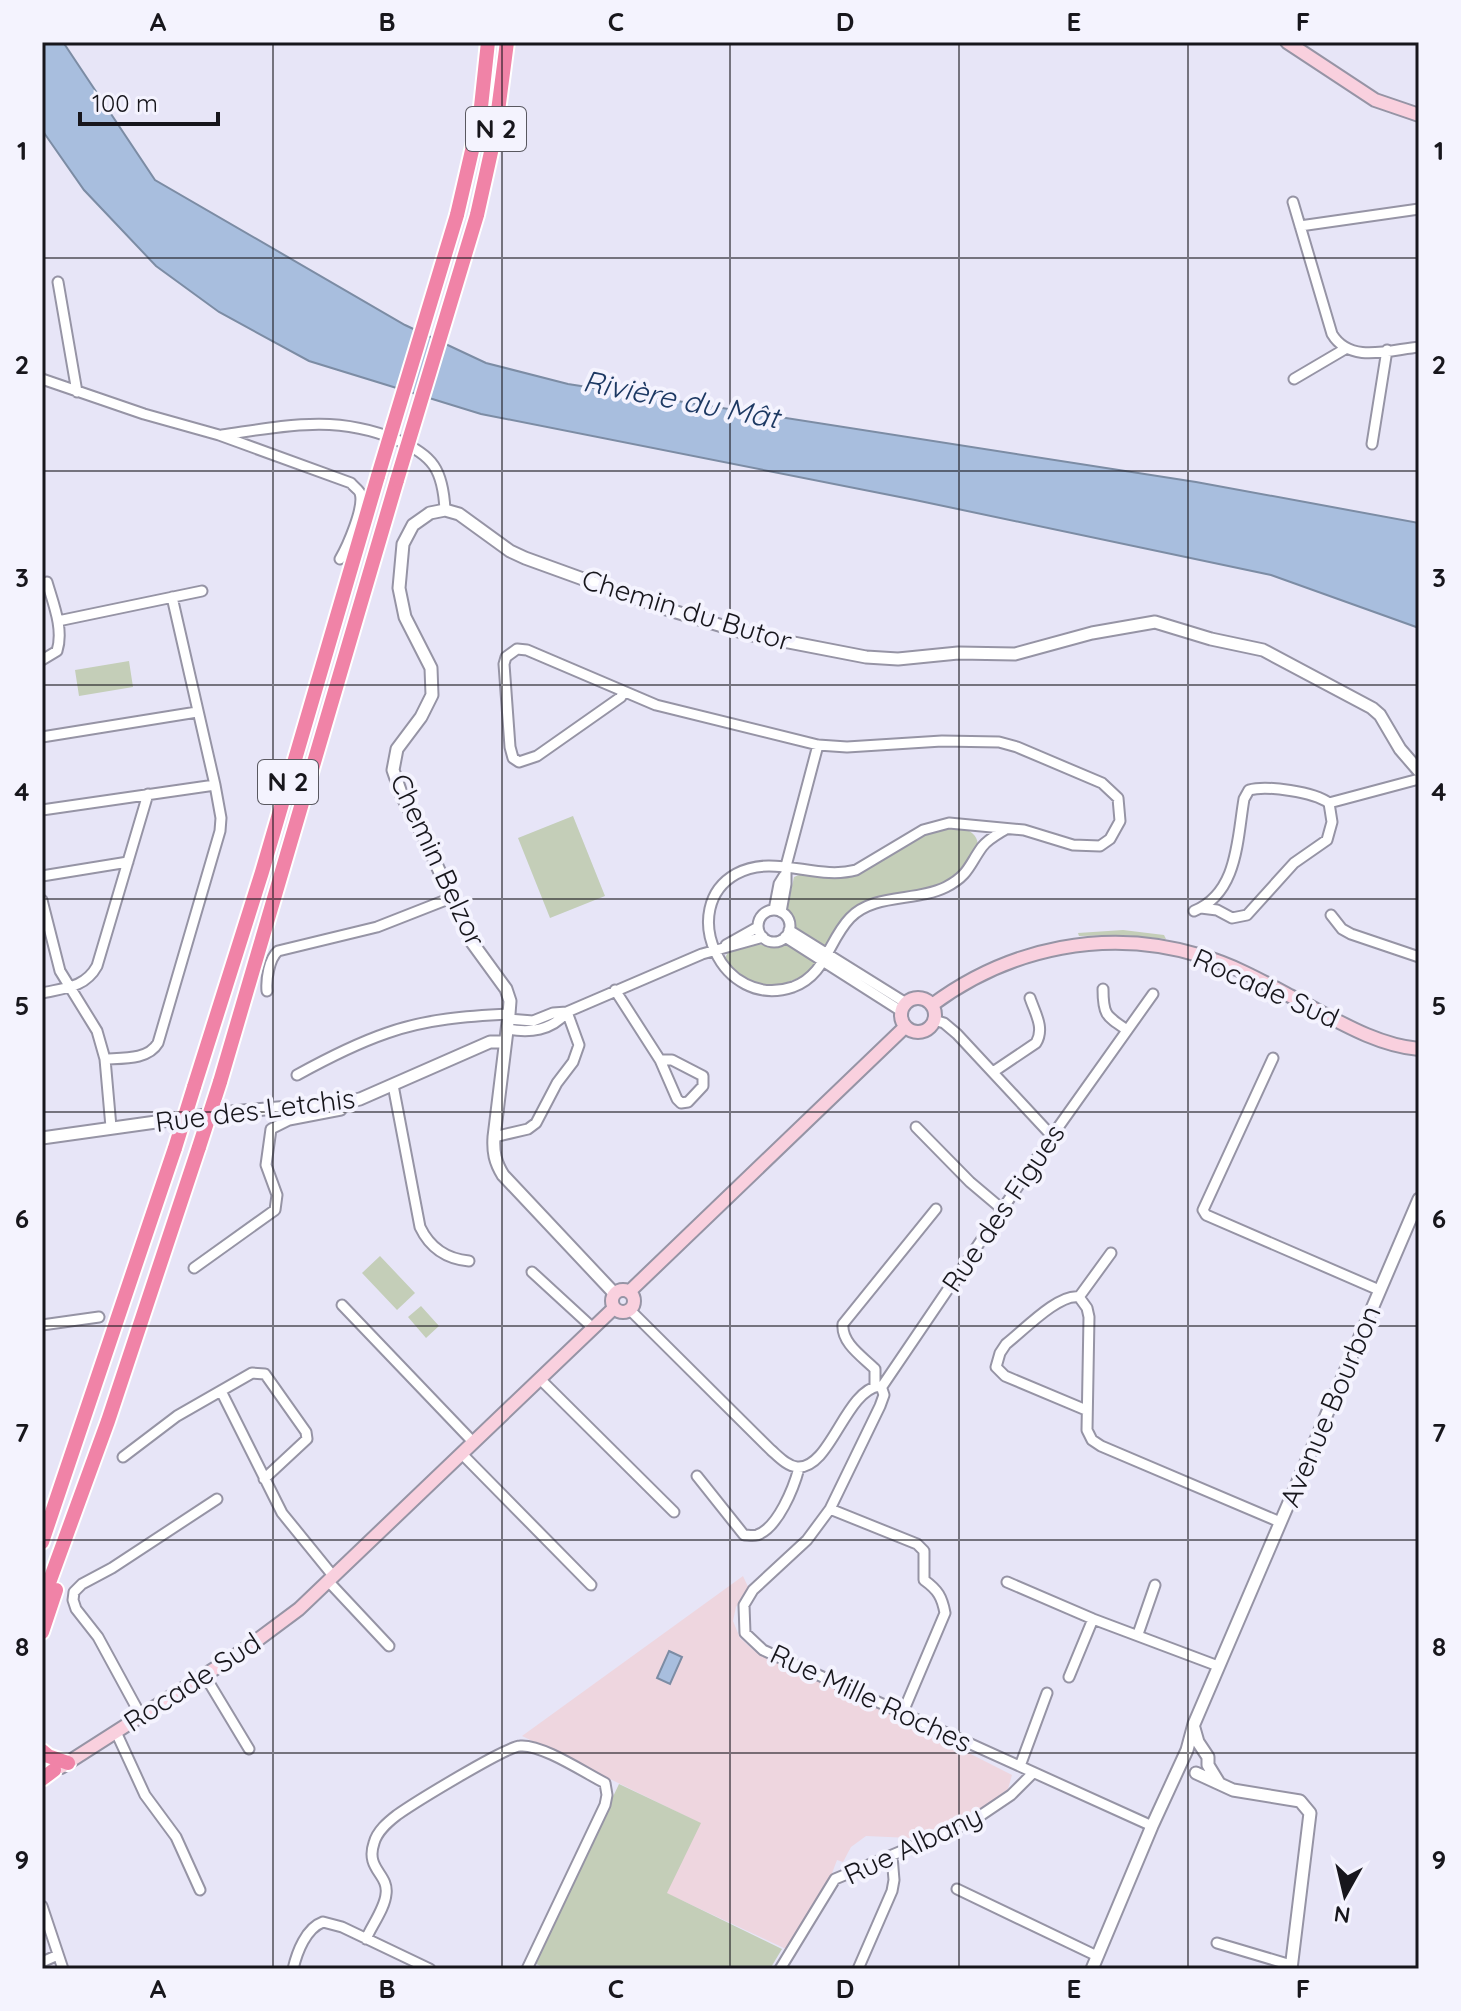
<svg xmlns="http://www.w3.org/2000/svg" width="1461" height="2011" font-family="Quicksand,sans-serif">
	<style>
		.education { fill: #eed6df }
		.green { fill: #c4ceb8 }
		.water { fill: #a8bede; stroke: #7c8ca4; stroke-width: 2 }
		.lines { fill: none; stroke-linecap: round; stroke-linejoin: round }
		.minor-casing { stroke: #9694a5; stroke-width: 13 }
		.tertiary-casing { stroke: #9694a5; stroke-width: 15 }
		.secondary-casing { stroke: #9694a5; stroke-width: 16 }
		.trunk-casing { stroke: #fff; stroke-width: 18 }
		.minor { stroke: #fff; stroke-width: 9 }
		.tertiary { stroke: #fff; stroke-width: 11 }
		.secondary { stroke: #f9d0de; stroke-width: 12 }
		.trunk { stroke: #f083a7; stroke-width: 14 }
		.trunk-bridge-casing { stroke: #fff; stroke-width: 18; stroke-linecap: butt }
		.trunk-bridge { stroke: #f083a7; stroke-width: 14 }
		.grid { fill: none; stroke: #17161c; stroke-width: 2; stroke-opacity: 0.55 }
		.labels { text-anchor: middle; stroke-width: 8; stroke-linejoin: round; paint-order: stroke }
		.shield { fill: #f4f3fe; stroke: #595860; stroke-width: 2 }
		.shield-label { font-size: 26px; font-weight: bold; fill: #17161c }
		.street-label { font-size: 28px; fill: #17161c; stroke: #f4f3fe }
		.water-label { font-size: 30px; font-style: italic; fill: #1d3963; stroke: #f4f3fe }
		.neatline { fill: none; stroke: #17161c; stroke-width: 3 }
		.grid-label { font-size: 26px; text-anchor: middle; font-weight: bold; fill: #17161c }
	</style>
	<rect width="100%" height="100%" fill="#e7e5f7"/>
	<path class="education" d="M 743,1576 L 749,1589 L 736,1607 L 733,1621 L 740,1638 L 759,1655 L 900,1718 L 1012,1775 L 1008,1789 L 985,1806 L 921,1835 L 910,1838 L 866,1836 L 851,1847 L 843,1862 L 837,1860 L 828,1884 L 788,1950 L 666,1893 L 700,1823 L 522,1736 Z"/>
	<path class="green" d="M 129,661 L 133,687 L 79,696 L 75,670 Z
		M 573,816 L 605,896 L 550,918 L 518,838 Z
		M 943,825 C 953,826 964,826 972,833 C 980,840 978,846 974,855 C 957,898 898,888 865,903 C 853,909 833,939 824,950 L 797,932 L 787,909 L 794,877 C 809,869 832,879 849,875 C 883,867 910,837 943,825 Z
		M 1123,930 L 1164,935 L 1166,939 L 1123,935 L 1079,936 L 1078,933 Z
		M 753,942 L 771,948 L 790,945 L 816,962 L 814,969 C 791,984 767,992 742,977 C 734,972 728,966 725,958 L 728,952 Z
		M 380,1256 L 415,1293 L 397,1310 L 362,1273 Z
		M 421,1306 L 439,1326 L 426,1338 L 408,1317 Z
		M 619,1784 L 701,1823 L 667,1893 L 782,1949 L 770,1969 L 547,1969 L 534,1963 Z"/>
	<path class="water" d="M 42,42 L 63,42 L 155,180 L 405,325 L 486,363 L 568,384 L 1196,482 L 1419,523 L 1419,628 L 1271,575 L 915,500 L 481,414 L 309,361 L 219,312 L 156,266 L 84,190 L 42,130 Z
		M 669,1651 L 682,1657 L 670,1684 L 657,1678 Z"/>
	<g class="lines">
		<g class="minor-casing">
			<path id="minor" d="M 1293,202 L 1332,334 C 1350,364 1389,350 1419,347
				M 1300,226 L 1419,209
				M 58,282 L 77,392
				M 42,379 L 144,414 L 219,435 L 351,483 C 353,486 359,490 360,493 C 365,507 347,547 340,559
				M 1294,379 L 1345,349
				M 222,435 C 285,426 336,414 397,440 C 433,455 443,470 445,510
				M 1372,444 L 1387,350
				M 58,621 L 202,591
				M 42,660 L 57,651 C 64,629 53,603 47,582
				M 623,692 L 621,697 L 537,756 L 519,762 L 513,758 L 510,747 L 504,664 L 506,657 L 517,649 L 527,650 L 656,705 L 818,745 L 847,747 L 942,741 L 999,742 L 1017,747 L 1102,783 L 1118,798 L 1120,821 L 1110,839 L 1100,846 L 1073,845 L 1024,830 L 949,823 L 923,830 L 856,870 C 816,881 774,853 736,874 C 677,907 721,1011 793,987 C 826,975 828,941 850,918 C 874,893 916,902 946,887 C 969,875 969,865 982,847 C 988,839 998,834 1006,829
				M 42,737 L 197,712
				M 1329,803 L 1419,779
				M 42,810 L 215,785
				M 42,876 L 128,862
				M 42,900 L 60,971 L 97,1031 L 105,1059 L 111,1127
				M 774,910 L 779,884 L 784,876
				M758 926a16 16 0 1 1 32 0a16 16 0 1 1-32 0Z
				M 1194,911 C 1238,893 1237,840 1244,799 L 1249,790 C 1267,785 1314,792 1329,803 L 1332,822 L 1327,840 L 1294,863 L 1247,915 L 1232,918 L 1217,910 L 1201,908
				M 781,912 L 786,884 L 786,866 L 818,745
				M 1331,915 L 1342,929 L 1351,934 L 1419,957
				M 789,930 L 906,1003
				M 785,937 L 901,1011
				M 726,945 L 758,927
				M 1103,989 C 1103,1015 1106,1016 1127,1030
				M 615,990 L 660,1060 L 677,1099 L 681,1103 L 688,1102 L 703,1086 L 703,1076 L 672,1060 L 660,1060
				M 267,991 C 266,979 269,959 278,951 L 377,927 L 451,898
				M 42,993 C 64,988 85,988 97,966 L 148,794
				M 508,1019 L 533,1021 L 553,1013 L 567,1012 L 702,954 L 763,937
				M 934,1020 L 944,1023 L 957,1034 L 1052,1136
				M 507,1029 C 530,1033 551,1031 567,1012
				M 1273,1058 L 1203,1210 L 1206,1215 L 1379,1290
				M 105,1059 C 123,1058 148,1060 158,1043 L 220,831 L 221,818 L 215,785 L 172,597
				M 993,1072 L 1036,1043 C 1045,1028 1035,1013 1030,998
				M 297,1075 C 326,1059 355,1044 387,1033 C 426,1019 468,1016 509,1014
				M 393,1085 L 420,1227 C 430,1248 447,1259 469,1261
				M 916,1127 L 970,1182 L 1002,1209
				M 494,1137 L 528,1129 L 536,1123 L 557,1083 L 573,1062 L 579,1045 L 567,1012
				M 194,1268 L 275,1210 L 277,1195 L 266,1165 L 271,1129 L 289,1120 L 341,1110 L 346,1102
				M 532,1272 L 593,1328
				M 1079,1297 L 1087,1308 L 1089,1317 L 1087,1430 L 1092,1440 L 1101,1446 L 1280,1522
				M 1079,1297 C 1059,1293 1023,1331 1006,1344 L 1000,1353 L 996,1367 L 1005,1376 L 1086,1410
				M 1079,1297 L 1111,1253
				M 342,1305 L 474,1443
				M 630,1310 L 771,1450 C 779,1457 787,1466 797,1467 C 830,1470 845,1391 879,1386 L 882,1389 L 884,1395 L 880,1406 L 830,1509 L 807,1540 L 753,1590 L 744,1605 L 745,1633 L 763,1650 L 1152,1826
				M 42,1325 L 99,1317
				M 540,1379 L 674,1512
				M 875,1386 L 875,1369 C 863,1357 841,1343 843,1324 L 936,1209
				M 881,1388 L 1052,1136 L 1153,994
				M 222,1393 L 282,1513 L 334,1577
				M 462,1454 L 591,1585
				M 123,1457 L 177,1416 L 252,1373 L 265,1374 L 306,1432 L 307,1439 L 264,1479
				M 697,1476 L 744,1535 C 748,1535 753,1536 757,1535 C 778,1528 794,1487 799,1468
				M 830,1509 L 917,1544 L 924,1551 L 924,1580 C 938,1590 942,1597 945,1613 L 903,1712
				M 329,1582 L 389,1646
				M 1007,1582 L 1093,1619 L 1218,1666
				M 1138,1634 L 1155,1585
				M 205,1676 L 249,1749
				M 1069,1677 L 1093,1619
				M 141,1716 L 98,1637 L 76,1609 L 73,1600 L 74,1592 L 82,1584 L 112,1568 L 217,1499
				M 116,1732 L 145,1795 L 176,1837 L 200,1890
				M 1020,1766 L 1047,1693
				M 957,1889 L 1097,1956
				M 42,1906 L 63,1969
				M 366,1939 C 372,1925 385,1908 386,1894 C 389,1874 365,1869 374,1843 C 377,1831 388,1822 397,1815 C 414,1803 505,1747 520,1746 C 542,1744 585,1773 605,1783 L 607,1795 L 605,1805 L 527,1969
				M 1217,1943 L 1291,1965
				M 42,1962 L 58,1955
				M 293,1969 C 297,1952 306,1928 323,1922 L 342,1927 L 430,1969
				M 780,1969 L 835,1879 L 971,1822 L 1011,1795 L 1033,1773
				M 858,1969 L 892,1891 L 894,1880 L 892,1856"/>
		</g>
		<g class="tertiary-casing">
			<path id="tertiary" d="M 42,1138 L 220,1113 L 346,1102 L 360,1099 L 490,1042 L 505,1042
				M 614,1293 L 503,1175 C 495,1162 493,1152 494,1137 L 509,1014 L 510,1001 L 506,989 L 471,941 L 423,835 L 402,796 L 393,770 L 397,749 L 421,717 L 432,695 L 431,668 L 405,617 L 399,588 L 403,544 L 413,525 L 430,513 L 445,510 L 459,514 L 510,551 L 525,558 L 663,608 L 752,635 L 866,657 L 898,659 L 958,653 L 1015,654 L 1092,633 L 1155,622 L 1211,639 L 1263,650 L 1372,708 L 1380,715 L 1400,749 L 1419,771
				M 1194,1728 L 1198,1742 L 1208,1757 L 1208,1765 L 1219,1783
				M 1196,1773 L 1233,1790 L 1300,1801 L 1310,1813 L 1291,1969
				M 1092,1969 L 1152,1826 L 1187,1750 L 1194,1724 L 1419,1199"/>
		</g>
		<g class="secondary-casing">
			<path id="secondary" d="M 1287,42 L 1375,100 L 1419,115
				M901 1015a17 17 0 1 1 34 0a17 17 0 1 1-34 0Z
				M 932,1005 C 1010,947 1108,927 1202,956 C 1233,965 1262,981 1290,996 C 1330,1016 1373,1045 1419,1049
				M612 1301a11 11 0 1 1 22 0a11 11 0 1 1-22 0Z
				M 629,1292 L 905,1027
				M 61,1767 L 244,1650 L 299,1609 L 614,1308"/>
		</g>
		<g class="trunk-casing">
			<path id="trunk" d="M 457,215 L 480,116 L 488,42
				M 477,215 L 495,134 L 507,42
				M 220,1082 L 397,480
				M 194,1087 L 262,872 L 378,476
				M 42,1542 L 175,1148
				M 42,1602 L 108,1421 L 199,1147
				M 42,1632 L 56,1590
				M 42,1751 L 48,1756 L 68,1763
				M 42,1779 L 54,1770"/>
		</g>
		<use href="#minor" class="minor"/>
		<use href="#tertiary" class="tertiary"/>
		<use href="#secondary" class="secondary"/>
		<use href="#trunk" class="trunk"/>
		<g class="trunk-bridge-casing">
			<path id="trunk-bridge" d="M 378,476 L 457,215
				M 397,480 L 477,215
				M 199,1147 L 220,1082
				M 175,1148 L 194,1087"/>
		</g>
		<use href="#trunk-bridge" class="trunk-bridge"/>
	</g>
	<path class="grid" d="M 273,42 L 273,1969M 502,42 L 502,1969M 730,42 L 730,1969M 959,42 L 959,1969M 1188,42 L 1188,1969M 42,258 L 1419,258M 42,471 L 1419,471M 42,685 L 1419,685M 42,899 L 1419,899M 42,1112 L 1419,1112M 42,1326 L 1419,1326M 42,1540 L 1419,1540M 42,1753 L 1419,1753"/>
	<g class="labels">
		<g class="shield">
			<rect x="466" y="107" width="60" height="44" rx="6"/>
			<rect x="258" y="760" width="60" height="44" rx="6"/>
		</g>
		<g class="shield-label">
			<text x="496" y="138">N 2</text>
			<text x="288" y="791">N 2</text>
		</g>
		<g class="street-label">
			<text transform="translate(687 610) rotate(17)" y="10">Chemin du Butor</text>
			<text transform="translate(438 860) rotate(65)" y="10">Chemin Belzor</text>
			<text transform="translate(1266 988) rotate(24)" y="10">Rocade Sud</text>
			<text transform="translate(255 1110) rotate(-7)" y="10">Rue des Letchis</text>
			<text transform="translate(1003 1208) rotate(-56)" y="10">Rue des Figues</text>
			<text transform="translate(1330 1406) rotate(-67)" y="10">Avenue Bourbon</text>
			<text transform="translate(192 1682) rotate(-33)" y="10">Rocade Sud</text>
			<text transform="translate(871 1698) rotate(25)" y="10">Rue Mille Roches</text>
			<text transform="translate(913 1845) rotate(-25)" y="10">Rue Albany</text>
		</g>
		<g class="water-label">
			<text transform="translate(681 400) rotate(11)" y="10">Rivière du Mât</text>
		</g>
	</g>
	<rect width="1461" height="2011" fill="none" stroke="#f4f3fe" stroke-width="88"/>
	<g transform="translate(1345 1895) rotate(188)" stroke="#f4f3fe" stroke-width="6" paint-order="stroke">
	<path d="M0-6L14 30L0 20L-14 30Z" fill="#17161c"/>
	<text y="-12" font-size="22" font-weight="bold" text-anchor="middle" fill="#17161c">N</text>
	</g>
	<path d="M80 112v12h138v-12" fill="none" stroke="#17161c" stroke-width="4"/>
	<text x="92" y="112" font-size="24" fill="#17161c" stroke="#f4f3fe" stroke-width="6" paint-order="stroke">100 m</text>
	<rect x="44" y="44" width="1373" height="1923" class="neatline"/>
	<g class="grid-label">
		<text x="158" y="31">A</text>
		<text x="387" y="31">B</text>
		<text x="616" y="31">C</text>
		<text x="845" y="31">D</text>
		<text x="1074" y="31">E</text>
		<text x="1303" y="31">F</text>
		<text x="22" y="160">1</text>
		<text x="1439" y="160">1</text>
		<text x="22" y="374">2</text>
		<text x="1439" y="374">2</text>
		<text x="22" y="587">3</text>
		<text x="1439" y="587">3</text>
		<text x="22" y="801">4</text>
		<text x="1439" y="801">4</text>
		<text x="22" y="1015">5</text>
		<text x="1439" y="1015">5</text>
		<text x="22" y="1228">6</text>
		<text x="1439" y="1228">6</text>
		<text x="22" y="1442">7</text>
		<text x="1439" y="1442">7</text>
		<text x="22" y="1656">8</text>
		<text x="1439" y="1656">8</text>
		<text x="22" y="1869">9</text>
		<text x="1439" y="1869">9</text>
		<text x="158" y="1998">A</text>
		<text x="387" y="1998">B</text>
		<text x="616" y="1998">C</text>
		<text x="845" y="1998">D</text>
		<text x="1074" y="1998">E</text>
		<text x="1303" y="1998">F</text>
	</g>
</svg>
